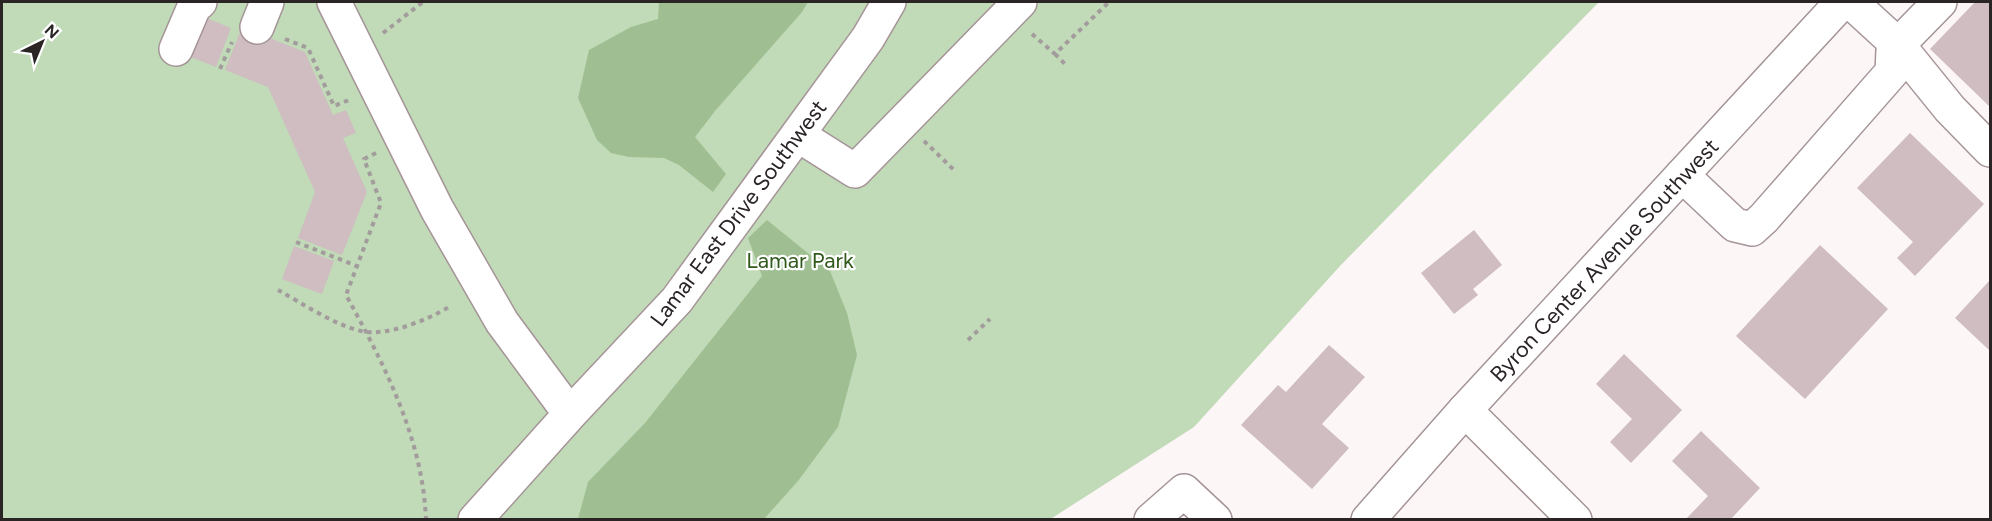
<svg xmlns="http://www.w3.org/2000/svg" width="1992" height="521" font-family="Figtree,sans-serif">
	<style>
		.green { fill: #c1dab7 }
		.water { fill: #9fbf92 }
		.building { fill: #cfbdc1 }
		.lines { fill: none; stroke-linecap: round; stroke-linejoin: round }
		.minor-casing { stroke: #a59497; stroke-width: 36 }
		.major-casing { stroke: #a59497; stroke-width: 36 }
		.path { stroke: #a39c9d; stroke-width: 4; stroke-dasharray: 4.5 4.5; stroke-linecap: butt }
		.minor { stroke: #fff; stroke-width: 33 }
		.major { stroke: #fff; stroke-width: 33 }
		.labels { text-anchor: middle; stroke-width: 4.5; stroke-linejoin: round; paint-order: stroke }
		.street-label { font-size: 22px; fill: #2a2425; stroke: #fff }
		.park-label { font-size: 22px; fill: #30591c; stroke: #fff }
	</style>
	<rect width="100%" height="100%" fill="#fdf6f7"/>
	<path class="green" d="M 2,2 L 1599,2 L 1340,266 L 1194,427 L 1049,520 L 2,519 Z"/>
	<path class="water" d="M 659,2 L 808,2 L 802,12 L 715,111 L 695,137 L 726,174 L 713,192 L 679,165 L 664,158 L 629,157 L 611,153 L 597,140 L 578,98 L 589,50 L 631,27 L 658,19 Z
		M 767,220 L 830,271 L 847,313 L 857,355 L 838,427 L 798,481 L 764,519 L 578,519 L 588,482 L 645,423 L 762,276 L 748,238 Z"/>
	<path class="building" d="M 1975,2 L 1990,2 L 1990,107 L 1930,49 Z
		M 199,15 L 231,28 L 216,67 L 183,54 Z
		M 242,27 L 305,52 L 333,115 L 346,110 L 356,133 L 343,138 L 367,192 L 342,255 L 298,238 L 315,192 L 268,87 L 225,70 Z
		M 1910,133 L 1984,204 L 1915,276 L 1897,258 L 1913,242 L 1857,188 Z
		M 1474,230 L 1502,265 L 1473,289 L 1478,295 L 1454,314 L 1421,273 Z
		M 1820,245 L 1888,309 L 1805,399 L 1736,336 Z
		M 294,246 L 334,261 L 322,294 L 282,279 Z
		M 1990,280 L 1990,351 L 1955,318 Z
		M 1329,345 L 1365,377 L 1322,424 L 1349,448 L 1312,489 L 1241,425 L 1278,385 L 1286,392 Z
		M 1624,354 L 1682,410 L 1631,463 L 1610,442 L 1632,419 L 1596,384 Z
		M 1701,431 L 1760,488 L 1730,520 L 1685,520 L 1708,496 L 1672,461 Z"/>
	<g class="lines">
		<g class="minor-casing">
			<path id="minor" d="M 334,2 L 437,209 L 502,322 L 570,414
				M 1851,2 L 1899,46 L 1950,109 L 1990,150
				M 257,27 L 267,2
				M 176,49 L 194,7 L 200,2
				M 798,135 L 855,171 L 1020,2
				M 1682,175 L 1735,225 L 1752,229 L 1764,218 L 1892,72 L 1893,50 L 1940,2
				M 1465,410 L 1575,520
				M 475,520 L 570,414 L 677,300 L 868,38 L 889,2
				M 1151,520 L 1184,491 L 1215,520"/>
		</g>
		<g class="major-casing">
			<path id="major" d="M 1368,520 L 1465,410 L 1842,2"/>
		</g>
		<path class="path" d="M 383,33 L 423,2
			M 1032,34 L 1055,54 L 1109,2
			M 285,39 L 308,48 L 334,106 L 349,100
			M 1055,54 L 1065,64
			M 220,69 L 232,42
			M 924,141 L 956,172
			M 376,153 L 364,159 L 381,203 L 346,295 C 384,364 423,439 426,520
			M 296,242 L 357,266
			M 278,290 C 302,303 334,325 361,331 C 387,337 427,320 449,307
			M 968,340 L 990,319"/>
		<use href="#minor" class="minor"/>
		<use href="#major" class="major"/>
	</g>
	<g class="labels">
		<g class="street-label">
			<text transform="translate(738 213) rotate(-53)" y="8">Lamar East Drive Southwest</text>
			<text transform="translate(1604 260) rotate(-47)" y="8">Byron Center Avenue Southwest</text>
		</g>
		<g class="park-label">
			<text x="800" y="268">Lamar Park</text>
		</g>
	</g>
	<rect width="1992" height="521" fill="none" stroke="#2a2425" stroke-width="6"/>
	<g transform="translate(42 42) rotate(43)" stroke="#ffffff" stroke-width="4.5" paint-order="stroke">
	<path d="M0-4.5L10 22L0 15L-10 22Z" fill="#2a2425"/>
	<text y="-9" font-size="16" font-weight="bold" text-anchor="middle" fill="#2a2425">N</text>
	</g>
</svg>
